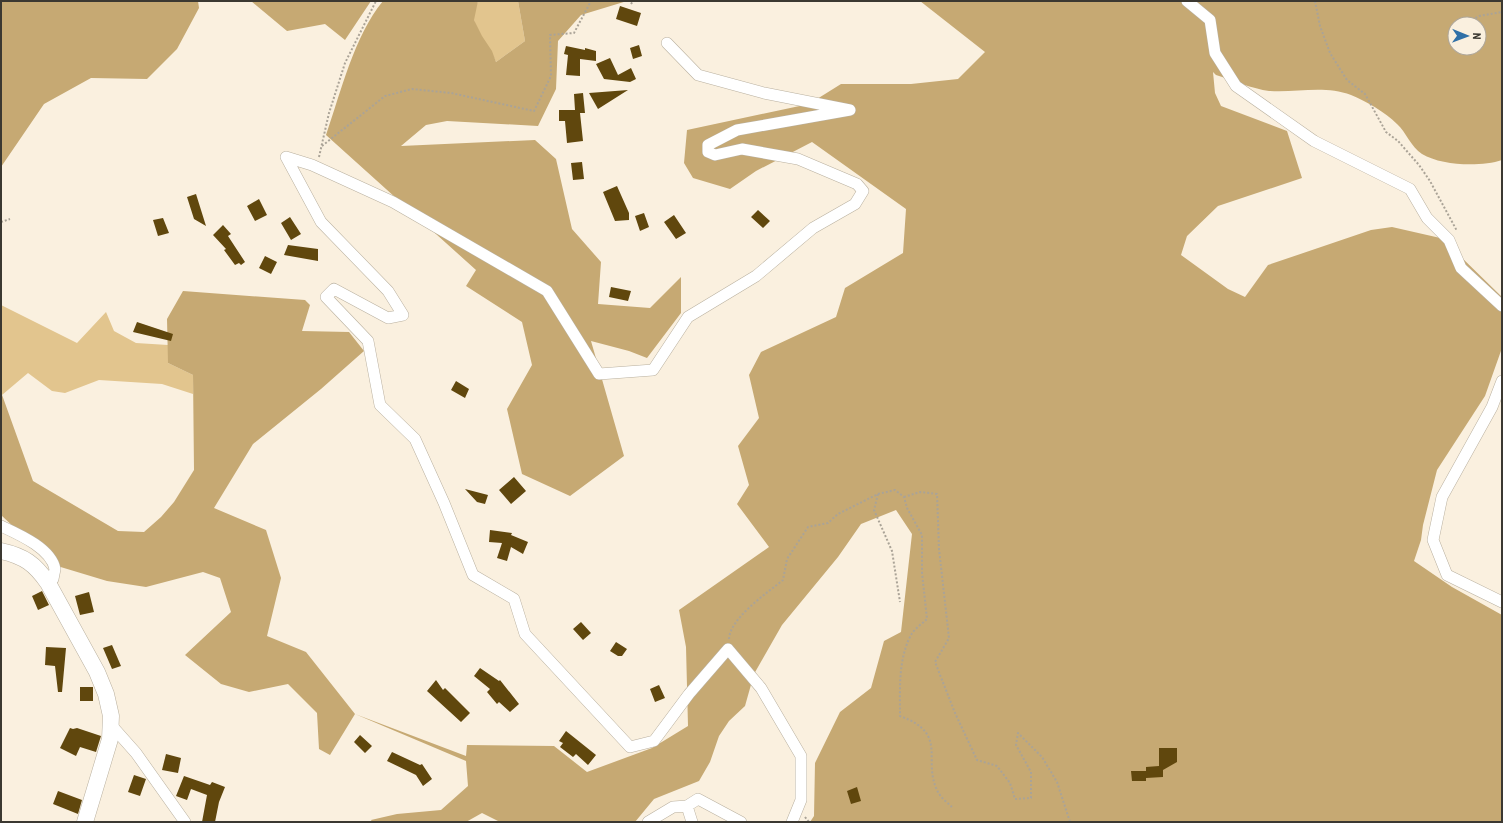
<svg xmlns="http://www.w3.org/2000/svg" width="1503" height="823" font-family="'Roboto Condensed',sans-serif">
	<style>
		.green { fill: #e2c58e }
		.forest { fill: #c6a973; fill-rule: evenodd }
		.building { fill: #60470d }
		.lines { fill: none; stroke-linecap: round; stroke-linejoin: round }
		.minor-casing { stroke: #b9b09f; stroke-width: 12 }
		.secondary-casing { stroke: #b9b09f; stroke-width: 17 }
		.path { stroke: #aaa397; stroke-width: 2; stroke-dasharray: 2 2; stroke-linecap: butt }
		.minor { stroke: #fff; stroke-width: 11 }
		.secondary { stroke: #fff; stroke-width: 16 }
	</style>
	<rect width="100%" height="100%" fill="#faf0df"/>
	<path class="green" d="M 478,1 L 518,1 L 525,41 L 496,62 C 491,49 475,30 474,20 C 473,15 476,6 478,1 Z
		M 1,305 L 77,343 L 106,312 L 114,331 L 136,343 L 168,345 L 168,363 L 193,375 L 193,394 L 162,384 L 99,380 L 65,393 L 52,391 L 28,373 L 2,395 Z"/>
	<path class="forest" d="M 1,1 L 198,1 L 199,8 L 177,49 L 147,79 L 91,78 L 44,104 L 1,167 Z
		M 251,1 L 371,1 L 345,40 L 325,24 L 287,31 Z
		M 383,1 L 478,1 L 474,20 L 482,36 L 492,51 L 496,62 L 525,41 L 518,1 L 627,1 L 581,15 L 558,41 L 556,89 L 538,126 L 447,121 L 426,125 L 401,146 L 535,140 L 556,159 L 572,229 L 601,262 L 598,304 L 650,308 L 681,277 L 681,313 L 647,358 L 629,351 L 591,341 L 624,456 L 570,496 L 522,474 L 507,409 L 532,365 L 522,322 L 466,286 L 476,270 L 326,135 C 341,92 354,36 383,1 Z
		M 920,1 L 1502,1 L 1502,160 C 1481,167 1442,166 1422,154 C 1411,147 1406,132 1397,124 C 1385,112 1366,101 1351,95 C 1324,85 1296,93 1269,91 C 1253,89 1232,80 1216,75 L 1213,72 L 1215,93 L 1221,106 L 1287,131 L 1302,178 L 1218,206 L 1187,236 L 1181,255 L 1228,289 L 1245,297 L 1268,265 L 1371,230 L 1392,227 L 1449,240 L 1457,253 L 1501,296 L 1502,348 L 1485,396 L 1437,470 L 1423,525 L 1421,540 L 1414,561 L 1452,587 L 1502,615 L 1502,822 L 810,822 L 814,816 L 815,763 L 840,712 L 871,688 L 884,641 L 901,632 L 912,534 L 896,510 L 861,524 L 838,557 L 782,625 L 754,674 L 745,706 L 729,721 L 719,736 L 710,762 L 699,781 L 654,799 L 635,822 L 500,822 L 482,813 L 466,822 L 372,822 L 371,820 L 397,814 L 441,810 L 468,786 L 466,761 L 355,714 L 330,755 L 319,749 L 317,713 L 288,684 L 249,692 L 221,684 L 185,655 L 231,612 L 220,578 L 203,572 L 146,587 L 107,581 L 54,565 L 1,515 L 1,392 L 33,481 L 118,531 L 144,532 L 161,517 L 174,502 L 194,470 L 193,375 L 168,363 L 167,319 L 183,291 L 305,300 L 310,305 L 302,331 L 349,332 L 364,351 L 321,389 L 253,444 L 214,508 L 266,530 L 281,578 L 267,636 L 306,652 L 355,714 L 466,756 L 467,745 L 554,746 L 587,772 L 652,748 L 688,726 L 686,647 L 679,610 L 769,547 L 737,504 L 749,485 L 738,446 L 759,418 L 749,375 L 761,352 L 836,317 L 845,288 L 903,253 L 906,209 L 812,142 L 756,171 L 730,189 L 693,178 L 684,163 L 687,130 L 809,104 L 841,84 L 911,84 L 958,79 L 985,52 ZM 1455,24 L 1479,24 L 1479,48 L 1455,48 Z"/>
	<path class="building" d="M 620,6 L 641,13 L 637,26 L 616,19 Z
		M 639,45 L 642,56 L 633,59 L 630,48 Z
		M 566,46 L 585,50 L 585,48 L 596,51 L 596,61 L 580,59 L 580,76 L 566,75 L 568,55 L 564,54 Z
		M 610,58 L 618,75 L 631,68 L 636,79 L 630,82 L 604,79 L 596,64 Z
		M 628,90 L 598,109 L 589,93 Z
		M 583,93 L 585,113 L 580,113 L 583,141 L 567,143 L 565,121 L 559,121 L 559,110 L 575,110 L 574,94 Z
		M 582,162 L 584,179 L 573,180 L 571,163 Z
		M 617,186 L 629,213 L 629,220 L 615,221 L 603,192 Z
		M 196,194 L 206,226 L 194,219 L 187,197 Z
		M 259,199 L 267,215 L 255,221 L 247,206 Z
		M 758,210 L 770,221 L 763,228 L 751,217 Z
		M 644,213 L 649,227 L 640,231 L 635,216 Z
		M 674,215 L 686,233 L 676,239 L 664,222 Z
		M 290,217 L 301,234 L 291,240 L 281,223 Z
		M 163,218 L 169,233 L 158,236 L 153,220 Z
		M 223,225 L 231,234 L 228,236 L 245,262 L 241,265 L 239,263 L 235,265 L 224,250 L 226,249 L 213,235 Z
		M 288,245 L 318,249 L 318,261 L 284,255 Z
		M 265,256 L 277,262 L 271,274 L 259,268 Z
		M 611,287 L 631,291 L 628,301 L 609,297 Z
		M 137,322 L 173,334 L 171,341 L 133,332 Z
		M 456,381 L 469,389 L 465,398 L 451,390 Z
		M 514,477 L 526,491 L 511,504 L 499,490 Z
		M 465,489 L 488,495 L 485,504 L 477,502 Z
		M 490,530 L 512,533 L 511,535 L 528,542 L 523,554 L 511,547 L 507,561 L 497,558 L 502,543 L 489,542 Z
		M 42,591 L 49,605 L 38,610 L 32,596 Z
		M 89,592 L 94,612 L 80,615 L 75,596 Z
		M 581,622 L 591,633 L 583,640 L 573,629 Z
		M 616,642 L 627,649 L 622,656 L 618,656 L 610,651 Z
		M 112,645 L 121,666 L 112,669 L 103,648 Z
		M 46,647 L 66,648 L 62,692 L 58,692 L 55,666 L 45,665 Z
		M 480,668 L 499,681 L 500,680 L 519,704 L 510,712 L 499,702 L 497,704 L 487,692 L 490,689 L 474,676 Z
		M 436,680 L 443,690 L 445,688 L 470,713 L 461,722 L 427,691 Z
		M 659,685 L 665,698 L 655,702 L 650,689 Z
		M 80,687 L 93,687 L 93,701 L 80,701 Z
		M 70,728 L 73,729 L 77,728 L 101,736 L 96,752 L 80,747 L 76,756 L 60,748 Z
		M 566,731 L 596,755 L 588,765 L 576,754 L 573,757 L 560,747 L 563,743 L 559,741 Z
		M 360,735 L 372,746 L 365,753 L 354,742 Z
		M 1159,748 L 1177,748 L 1177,762 L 1163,770 L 1163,777 L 1146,778 L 1146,776 L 1146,781 L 1132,781 L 1131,771 L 1146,771 L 1146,767 L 1159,766 Z
		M 392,752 L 420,765 L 422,764 L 432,779 L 423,786 L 416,775 L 387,761 Z
		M 166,754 L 181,758 L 178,773 L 162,770 Z
		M 134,775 L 146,779 L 140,796 L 128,792 Z
		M 184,776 L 210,785 L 212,782 L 225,787 L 219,802 L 215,822 L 202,822 L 207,795 L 191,789 L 187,800 L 176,796 Z
		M 857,787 L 861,801 L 851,804 L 847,791 Z
		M 58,791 L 82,800 L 78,814 L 53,804 Z"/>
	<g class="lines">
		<g class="minor-casing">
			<path id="minor" d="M 1187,1 L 1210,20 L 1215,53 L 1236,86 L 1314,141 L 1410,189 L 1427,218 L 1449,240 L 1461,268 L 1502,306
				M 667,43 L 698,75 L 764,93 L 850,110 L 737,130 L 708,145 L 708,152 L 715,155 L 742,149 L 798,159 L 857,184 L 863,191 L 855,204 L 813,228 L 756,276 L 688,317 L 653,370 L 599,374 L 547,291 L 393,202 L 312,165 L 286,157 L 321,222 L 388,291 L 403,315 L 388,318 L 334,289 L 326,297 L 368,341 L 380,405 L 415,439 L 444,503 L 473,575 L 514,599 L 525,634 L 630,747 L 654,741 L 689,694 L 728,649 L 761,688 L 801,756 L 801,800 L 792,822
				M 1502,381 L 1492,407 L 1442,497 L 1433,540 L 1447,575 L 1502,602
				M 1,526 C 18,534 51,548 55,569 L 53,579 L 48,583
				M 112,726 L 136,753 L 185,822
				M 648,822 L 673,807 L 687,806
				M 692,822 L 687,806 L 698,799 L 741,822"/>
		</g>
		<g class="secondary-casing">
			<path id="secondary" d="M 1,551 C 24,556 35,564 48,583 L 97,672 L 106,694 L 111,716 L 110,739 L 85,822"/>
		</g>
		<path class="path" d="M 1315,1 L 1320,26 L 1330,53 L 1347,80 L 1365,94 L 1386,132 L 1398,141 L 1419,165 L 1430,181 L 1457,231
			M 631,4 L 633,1
			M 1465,24 L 1479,16 L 1502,12
			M 1455,30 L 1452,31 L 1455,41
			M 1458,48 L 1459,52
			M 322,146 L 385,96 L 412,89 L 451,93 L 534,111 L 551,76 L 550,35 L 574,33 L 591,1
			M 319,157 L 329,113 L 345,63 L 376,1
			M 1,222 L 10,219
			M 878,494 L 874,510 L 892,551 L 900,602
			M 904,497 L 920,492 L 937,494 L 939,549 L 949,638 L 935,662 L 955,713 L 977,760 L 997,766 L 1010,783 L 1015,799 L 1031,798 L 1031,772 L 1016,745 L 1018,733 L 1042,757 L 1057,782 L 1070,822
			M 729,639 C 730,618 767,593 783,580 L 787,559 L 808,527 L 828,523 L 838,514 L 878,494 L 895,490 L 904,497 L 907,508 L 922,535 L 922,573 L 927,619 C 922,624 914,629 911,635 C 898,659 900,690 900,716 C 950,734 921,760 938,792 C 941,798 948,803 953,808
			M 805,817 L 809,822"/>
		<use href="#minor" class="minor"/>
		<use href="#secondary" class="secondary"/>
	</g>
	<rect width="1503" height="823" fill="none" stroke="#3b3831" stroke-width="4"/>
	<g transform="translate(1467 36) rotate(91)"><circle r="19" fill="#faf0df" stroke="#aea699"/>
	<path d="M0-3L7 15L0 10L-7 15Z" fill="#3070a7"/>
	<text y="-6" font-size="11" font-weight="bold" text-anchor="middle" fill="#3b3831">N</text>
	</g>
</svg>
